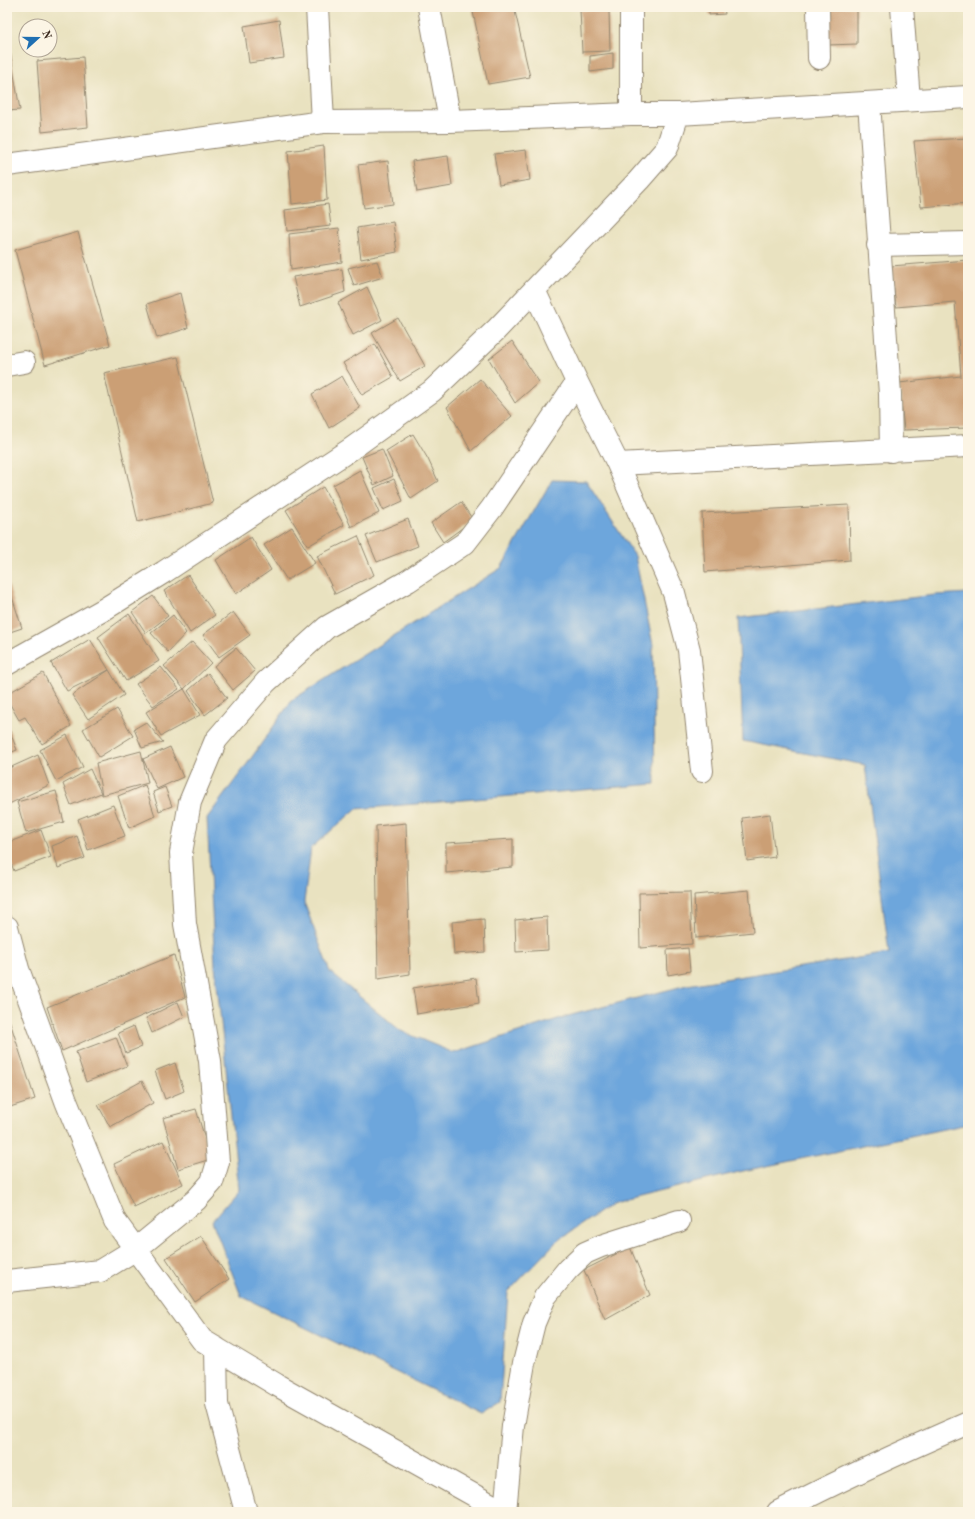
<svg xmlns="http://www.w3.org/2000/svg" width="975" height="1519" font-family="'Old Standard TT',serif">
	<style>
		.water { fill: #6da6dc; stroke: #54687d }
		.building { fill: #cb9f74 }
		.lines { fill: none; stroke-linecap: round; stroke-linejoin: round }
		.minor-casing { stroke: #92866f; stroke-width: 24 }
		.minor { stroke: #fff; stroke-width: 22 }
	</style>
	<rect width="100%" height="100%" fill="#fcf5e5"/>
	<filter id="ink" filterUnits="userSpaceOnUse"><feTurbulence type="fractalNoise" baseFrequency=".025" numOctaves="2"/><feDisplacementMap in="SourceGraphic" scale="8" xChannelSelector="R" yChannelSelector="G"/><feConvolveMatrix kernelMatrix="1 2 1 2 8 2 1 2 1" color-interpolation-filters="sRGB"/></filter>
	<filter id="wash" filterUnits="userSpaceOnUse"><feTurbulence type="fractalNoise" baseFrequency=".012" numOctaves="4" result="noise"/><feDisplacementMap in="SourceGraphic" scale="16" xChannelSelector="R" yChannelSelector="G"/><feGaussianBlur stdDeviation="0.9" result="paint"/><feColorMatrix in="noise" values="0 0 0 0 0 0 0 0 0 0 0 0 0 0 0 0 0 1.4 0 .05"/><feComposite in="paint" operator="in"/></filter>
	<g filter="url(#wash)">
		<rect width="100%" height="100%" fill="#e9e2c0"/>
		<path class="water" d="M 552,480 L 586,481 L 635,556 L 653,645 L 655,784 L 356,809 L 311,848 L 304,902 L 330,972 L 401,1031 L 454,1053 L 564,1017 L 687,985 L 889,953 L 865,765 L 743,741 L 738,618 L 935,595 L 968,593 L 968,1124 L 743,1171 L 613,1203 L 557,1241 L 508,1292 L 500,1402 L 481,1414 L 241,1296 L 212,1221 L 239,1190 L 215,966 L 207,818 L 247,764 L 292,700 L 501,568 Z"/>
		<g id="blocks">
			<path class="building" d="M 472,7 L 514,7 L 530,77 L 488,84 Z
				M 709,7 L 724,7 L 725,14 L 709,15 Z
				M 827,7 L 857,7 L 857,44 L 828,45 Z
				M 580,10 L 609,10 L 610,51 L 582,52 Z
				M 279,20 L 284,58 L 249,63 L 244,26 Z
				M 10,51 L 20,110 L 7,111 L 7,52 Z
				M 613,53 L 613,69 L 590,72 L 590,56 Z
				M 83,57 L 88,127 L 42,132 L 37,61 Z
				M 968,138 L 968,203 L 921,207 L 914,141 Z
				M 324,146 L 327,200 L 292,204 L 288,151 Z
				M 526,150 L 530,180 L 499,185 L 494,154 Z
				M 448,156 L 452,186 L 417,192 L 412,161 Z
				M 388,161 L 393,204 L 364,208 L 358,165 Z
				M 328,204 L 331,226 L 287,231 L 285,210 Z
				M 393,222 L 397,252 L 361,259 L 357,228 Z
				M 339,228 L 342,262 L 291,270 L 289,234 Z
				M 78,232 L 110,345 L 45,365 L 15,250 Z
				M 968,260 L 968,428 L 904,430 L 899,383 L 961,376 L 955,302 L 896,307 L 891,266 Z
				M 377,261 L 383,277 L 354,286 L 348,268 Z
				M 342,269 L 345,292 L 300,307 L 293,277 Z
				M 367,287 L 382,320 L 353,335 L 338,303 Z
				M 180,293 L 188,328 L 157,338 L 147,304 Z
				M 398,318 L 425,366 L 400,381 L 372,333 Z
				M 512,341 L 539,382 L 515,403 L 489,359 Z
				M 375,344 L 393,377 L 362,395 L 343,363 Z
				M 178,357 L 213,503 L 138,522 L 104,373 Z
				M 342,376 L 360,408 L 329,428 L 312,394 Z
				M 480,379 L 512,416 L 471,451 L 447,407 Z
				M 413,434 L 428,459 L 438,481 L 411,499 L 386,451 Z
				M 382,449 L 393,476 L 374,485 L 362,457 Z
				M 360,470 L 379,513 L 351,527 L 333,485 Z
				M 394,479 L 403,501 L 383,510 L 374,488 Z
				M 323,487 L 344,525 L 308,546 L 286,510 Z
				M 461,502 L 473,520 L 443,542 L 431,523 Z
				M 849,505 L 850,560 L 705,572 L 702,513 Z
				M 408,519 L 418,546 L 377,562 L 366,536 Z
				M 292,527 L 315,563 L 287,580 L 264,545 Z
				M 358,536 L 374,575 L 335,594 L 317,556 Z
				M 251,537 L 271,570 L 236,594 L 216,560 Z
				M 188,575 L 215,615 L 190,633 L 164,591 Z
				M 7,581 L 22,628 L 7,633 Z
				M 153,596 L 168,616 L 146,633 L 132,612 Z
				M 233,612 L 250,635 L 219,657 L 203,635 Z
				M 129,614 L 159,661 L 126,681 L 98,637 Z
				M 173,615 L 186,633 L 168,652 L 151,633 Z
				M 90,639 L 109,670 L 124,695 L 88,719 L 72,695 L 109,670 L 67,691 L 51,663 Z
				M 192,642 L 211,663 L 184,689 L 164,666 Z
				M 236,648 L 255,671 L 233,690 L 214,666 Z
				M 161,667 L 179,689 L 153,706 L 136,684 Z
				M 43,673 L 71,726 L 42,744 L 25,717 L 19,720 L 7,699 L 7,694 Z
				M 208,673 L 227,698 L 205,715 L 188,691 Z
				M 184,689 L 200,715 L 161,736 L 146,712 Z
				M 117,709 L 133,736 L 99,757 L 83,729 Z
				M 146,722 L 163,742 L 142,748 L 134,729 Z
				M 7,724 L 17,750 L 7,754 Z
				M 67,735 L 83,767 L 56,781 L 40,750 Z
				M 170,747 L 183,777 L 157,789 L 143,759 Z
				M 141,751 L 148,783 L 102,795 L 96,763 Z
				M 38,755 L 49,785 L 9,804 L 7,799 L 7,769 Z
				M 90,769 L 101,793 L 71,805 L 63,784 Z
				M 145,785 L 155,816 L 129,828 L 118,796 Z
				M 165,787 L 172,806 L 159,811 L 153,792 Z
				M 56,791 L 64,822 L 26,833 L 17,802 Z
				M 113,805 L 125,836 L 88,850 L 78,819 Z
				M 770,814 L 775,857 L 747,861 L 742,818 Z
				M 406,823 L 410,974 L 378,979 L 376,826 Z
				M 41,830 L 51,857 L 14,871 L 7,852 L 7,843 Z
				M 77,836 L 85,858 L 58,868 L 52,846 Z
				M 513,839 L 513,867 L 446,873 L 446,843 Z
				M 749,890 L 753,932 L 696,938 L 694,895 Z
				M 690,892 L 692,944 L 640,948 L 639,893 Z
				M 547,917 L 548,950 L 516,952 L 515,920 Z
				M 484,919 L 485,952 L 454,954 L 452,922 Z
				M 688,948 L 690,971 L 668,975 L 667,950 Z
				M 174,955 L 185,997 L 62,1051 L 47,1007 Z
				M 476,978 L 479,1003 L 417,1014 L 413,988 Z
				M 178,1002 L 184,1017 L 152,1033 L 146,1018 Z
				M 7,1013 L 35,1099 L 7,1108 Z
				M 134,1026 L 141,1047 L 126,1053 L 118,1033 Z
				M 116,1037 L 127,1066 L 86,1082 L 76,1052 Z
				M 175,1063 L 184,1091 L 165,1099 L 155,1071 Z
				M 142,1081 L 153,1103 L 110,1127 L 98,1105 Z
				M 196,1109 L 211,1159 L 178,1169 L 163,1118 Z
				M 163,1141 L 183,1184 L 134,1207 L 114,1164 Z
				M 201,1236 L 229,1279 L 195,1302 L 166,1258 Z
				M 630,1247 L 650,1295 L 605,1320 L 584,1270 Z
				M 844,1507 L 846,1512 L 829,1512 Z"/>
		</g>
	</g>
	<g filter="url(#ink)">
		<use href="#blocks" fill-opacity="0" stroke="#92866f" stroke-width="1"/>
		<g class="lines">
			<g class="minor-casing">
				<path id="minor" d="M 317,7 L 323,122
					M 429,7 L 450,121
					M 818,7 L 819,58
					M 902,7 L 909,100
					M 869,103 L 890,394 L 891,451
					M 631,114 L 631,7
					M 7,165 L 323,122 L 450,121 L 631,114 L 678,114 L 968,97
					M 878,245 L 968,243
					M 7,365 L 24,362
					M 577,382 L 618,464 L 674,593 L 689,650 L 702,771
					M 618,464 L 968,446
					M 7,664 L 103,610 L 164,572 L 351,449 L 432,391 L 496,330 L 639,180 L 667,148 L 678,114
					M 7,927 L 18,969 L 66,1101 L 115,1221 L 202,1340 L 277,1385 L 504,1512
					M 7,1281 L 100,1271 L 136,1249 L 196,1200 L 212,1182 L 218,1162 L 210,1061 L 185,924 L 181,853 L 190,802 L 216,740 L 266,682 L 327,627 L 408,581 L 465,543 L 492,508 L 577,382 L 534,290
					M 216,1348 L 217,1404 L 246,1512
					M 505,1512 L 513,1426 L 524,1363 L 534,1323 L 545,1297 L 568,1269 L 585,1253 L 601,1246 L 679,1221
					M 778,1512 C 840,1480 903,1451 968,1423"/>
			</g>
			<use href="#minor" class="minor"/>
		</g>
	</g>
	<rect width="975" height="1519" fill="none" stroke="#fcf5e5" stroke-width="24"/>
	<g transform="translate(38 38) rotate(69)"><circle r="19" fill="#fcf5e5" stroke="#afa495"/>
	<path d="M0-3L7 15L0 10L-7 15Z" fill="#1f6fb2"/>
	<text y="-6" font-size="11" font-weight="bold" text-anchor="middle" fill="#3b2a1e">N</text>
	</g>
</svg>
